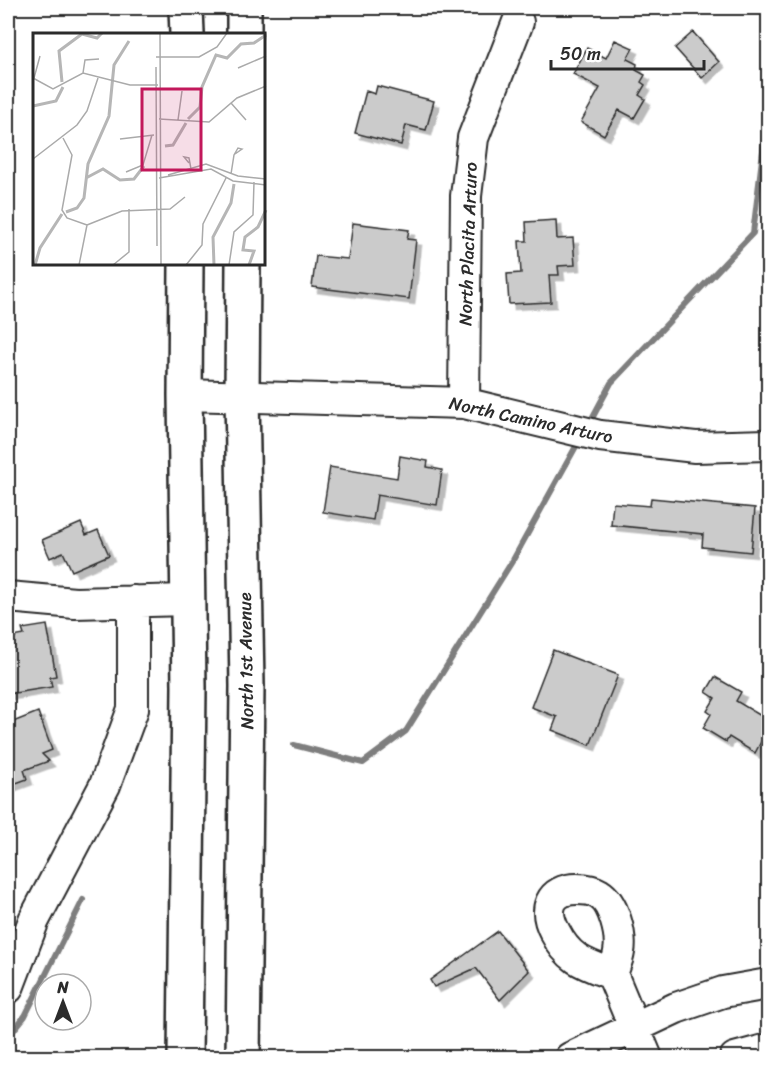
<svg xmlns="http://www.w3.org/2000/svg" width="776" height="1065" font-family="Sriracha,sans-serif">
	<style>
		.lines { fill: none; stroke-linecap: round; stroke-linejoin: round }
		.stream { stroke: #7e7e7e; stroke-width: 6 }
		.building { fill: #cbcbcb; stroke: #2b2b2b; stroke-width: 1.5; filter: url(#shadow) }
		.minor-casing { stroke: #2b2b2b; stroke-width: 34 }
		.major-casing { stroke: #2b2b2b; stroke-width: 38 }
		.minor { stroke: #fff; stroke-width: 30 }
		.major { stroke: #fff; stroke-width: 33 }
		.labels { text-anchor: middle; stroke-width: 6; stroke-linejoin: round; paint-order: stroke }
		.street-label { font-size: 18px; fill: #2b2b2b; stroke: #fff }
		.inset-river { fill: none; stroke: #b6b6b6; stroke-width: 3 }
		.inset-road { fill: none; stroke: #aaa; stroke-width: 1.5 }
		.view { fill: #c2185b; fill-opacity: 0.15; stroke: #c2185b; stroke-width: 3 }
		.inset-edge { fill: none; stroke: #2b2b2b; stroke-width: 3 }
	</style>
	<defs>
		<filter id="shadow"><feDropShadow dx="5.5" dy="5.5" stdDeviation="0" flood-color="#0004"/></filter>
	</defs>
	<rect width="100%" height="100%" fill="#fff"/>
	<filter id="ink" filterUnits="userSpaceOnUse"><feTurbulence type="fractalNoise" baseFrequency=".0167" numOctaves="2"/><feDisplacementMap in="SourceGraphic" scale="12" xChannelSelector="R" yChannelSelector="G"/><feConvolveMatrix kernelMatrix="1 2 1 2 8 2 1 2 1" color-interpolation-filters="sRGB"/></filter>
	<g filter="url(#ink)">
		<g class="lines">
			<path class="stream" d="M 589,424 L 611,383 L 753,233 L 768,109
				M 294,745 L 363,763 L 406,731 L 513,560 L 579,441
				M 8,1037 L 25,1016 L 83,900"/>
		</g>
		<path class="building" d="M 693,32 L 719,62 L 702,78 L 675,48 Z
			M 615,40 L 633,48 L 627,59 L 637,64 L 636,70 L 645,75 L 641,82 L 645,85 L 639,95 L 645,99 L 634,118 L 619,110 L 604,135 L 581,122 L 600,88 L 573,74 L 587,48 L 606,58 Z
			M 377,86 L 434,101 L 426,130 L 406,125 L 401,145 L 355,133 L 366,91 L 375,94 Z
			M 556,220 L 557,239 L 573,238 L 575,265 L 558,266 L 559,275 L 549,275 L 551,302 L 509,304 L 507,274 L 521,273 L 519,241 L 527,241 L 526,222 Z
			M 353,223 L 409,230 L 407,239 L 416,240 L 409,299 L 312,287 L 316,256 L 348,259 Z
			M 400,456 L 428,461 L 427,467 L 442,470 L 437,505 L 377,495 L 373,520 L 323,512 L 330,467 L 397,478 Z
			M 651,498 L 755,508 L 751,552 L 702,547 L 703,534 L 611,525 L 613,503 L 650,506 Z
			M 81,523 L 86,535 L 98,530 L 109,555 L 72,571 L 63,552 L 50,558 L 42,540 Z
			M 47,625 L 56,676 L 50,677 L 52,687 L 8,694 L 8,638 L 24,635 L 22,629 Z
			M 553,650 L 618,675 L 590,745 L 552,730 L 557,717 L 531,707 Z
			M 715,677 L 741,692 L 736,701 L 768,720 L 768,741 L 763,738 L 755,753 L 729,737 L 726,742 L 703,728 L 711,714 L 707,711 L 715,698 L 706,692 Z
			M 38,712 L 52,750 L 42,754 L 49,761 L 24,770 L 27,779 L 8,786 L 8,724 Z
			M 498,931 L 529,971 L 500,1000 L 476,968 L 434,987 L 430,980 Z"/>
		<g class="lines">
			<g class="minor-casing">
				<path id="minor" d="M 185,395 L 464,403 L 600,436 L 695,447 L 768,445
					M 464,403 L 466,196 L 473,138 L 518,22
					M 8,597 L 75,603 L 187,600
					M 612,974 C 585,964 569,960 555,932 C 543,910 549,889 577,889 C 584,889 593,890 599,894 C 614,903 622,936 619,952 C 618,960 614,967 612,974 L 647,1058
					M 8,988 L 34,920 L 105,785 L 133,709 L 133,601
					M 570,1058 L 676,1008 L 723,992 L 768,984
					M 735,1058 L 768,1049"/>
			</g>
			<g class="major-casing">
				<path id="major" d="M 186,8 L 187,34
					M 244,34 L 244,8
					M 243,264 L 242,394 L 247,686 L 243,1058
					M 185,1058 L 189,687 L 185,395 L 186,264"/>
			</g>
			<use href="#minor" class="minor"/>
			<use href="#major" class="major"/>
		</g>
	</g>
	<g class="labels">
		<g class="street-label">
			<text transform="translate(468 244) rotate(-88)" y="6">North Placita Arturo</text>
			<text transform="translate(531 420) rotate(12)" y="6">North Camino Arturo</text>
			<text transform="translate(246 661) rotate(-91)" y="6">North 1st Avenue</text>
		</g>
	</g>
	<g transform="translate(33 33)">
		<rect width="232" height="232" fill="#fff"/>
		<path class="inset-river" d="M 29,49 L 26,18 L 49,1 L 64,5 L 69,0M 0,73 L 23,68 L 30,54M 155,86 L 167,74 L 169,54 L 183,22 L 194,25 L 208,11 L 221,10 L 233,2M 132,113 L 140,112 L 153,90M 53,145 L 70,136 L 87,147 L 101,146 L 111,133M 33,179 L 44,175 L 51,165 L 55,131 L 76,83 L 81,32 L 96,8M 2,232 L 7,215 L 29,181M 181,232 L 180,204 L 198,170 L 201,151M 216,232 L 221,218 L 210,217 L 212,204 L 225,194 L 233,177"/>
		<path class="inset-road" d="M 127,0 L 128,232M 123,24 L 166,24 L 184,14 L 194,0M 123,34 L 124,213M 205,35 L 233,23M 50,40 L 52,27 L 66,26M 0,45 L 20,56 L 50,40 L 97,52 L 125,52M 1,45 L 7,23M 198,70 L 213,87M 126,86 L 176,89 L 204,65 L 233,53M 145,87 L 149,58M 30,105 L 39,122 L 29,177 L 34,185 L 54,192M 87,106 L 121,102M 0,126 L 44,92 L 54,78 L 65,45M 156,130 L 151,124 L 156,125 L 158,136M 93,139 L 110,132 L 119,102M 198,141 L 201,122 L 205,115 L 209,116 L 202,121M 135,142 L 173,131 L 205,143 L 233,146M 126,145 L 178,136 L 200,148 L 233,152M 54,192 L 89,178 L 137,176 L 152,164M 46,232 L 54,192M 80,232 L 96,219 L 96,176M 153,232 L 169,212 L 170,191 L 193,145M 196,232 L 201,199 L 220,182 L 221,149"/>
		<path class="view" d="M 109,56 L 168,56 L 168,137 L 109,137 Z"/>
		<rect width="232" height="232" class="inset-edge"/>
	</g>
	<rect width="776" height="1065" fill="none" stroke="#fff" stroke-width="30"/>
	<rect x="15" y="15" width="746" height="1035" fill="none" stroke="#2b2b2b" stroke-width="2" filter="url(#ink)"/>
	<g transform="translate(63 1002)"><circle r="28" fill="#ffffff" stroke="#aaaaaa" stroke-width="1.5"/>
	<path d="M0-4.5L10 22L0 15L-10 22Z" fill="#2b2b2b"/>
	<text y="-9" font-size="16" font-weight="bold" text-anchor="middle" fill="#2b2b2b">N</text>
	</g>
	<path d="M551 60v9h153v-9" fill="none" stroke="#2b2b2b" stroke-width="3"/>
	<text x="560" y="60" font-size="18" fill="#2b2b2b" stroke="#ffffff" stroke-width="4.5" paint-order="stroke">50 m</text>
</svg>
